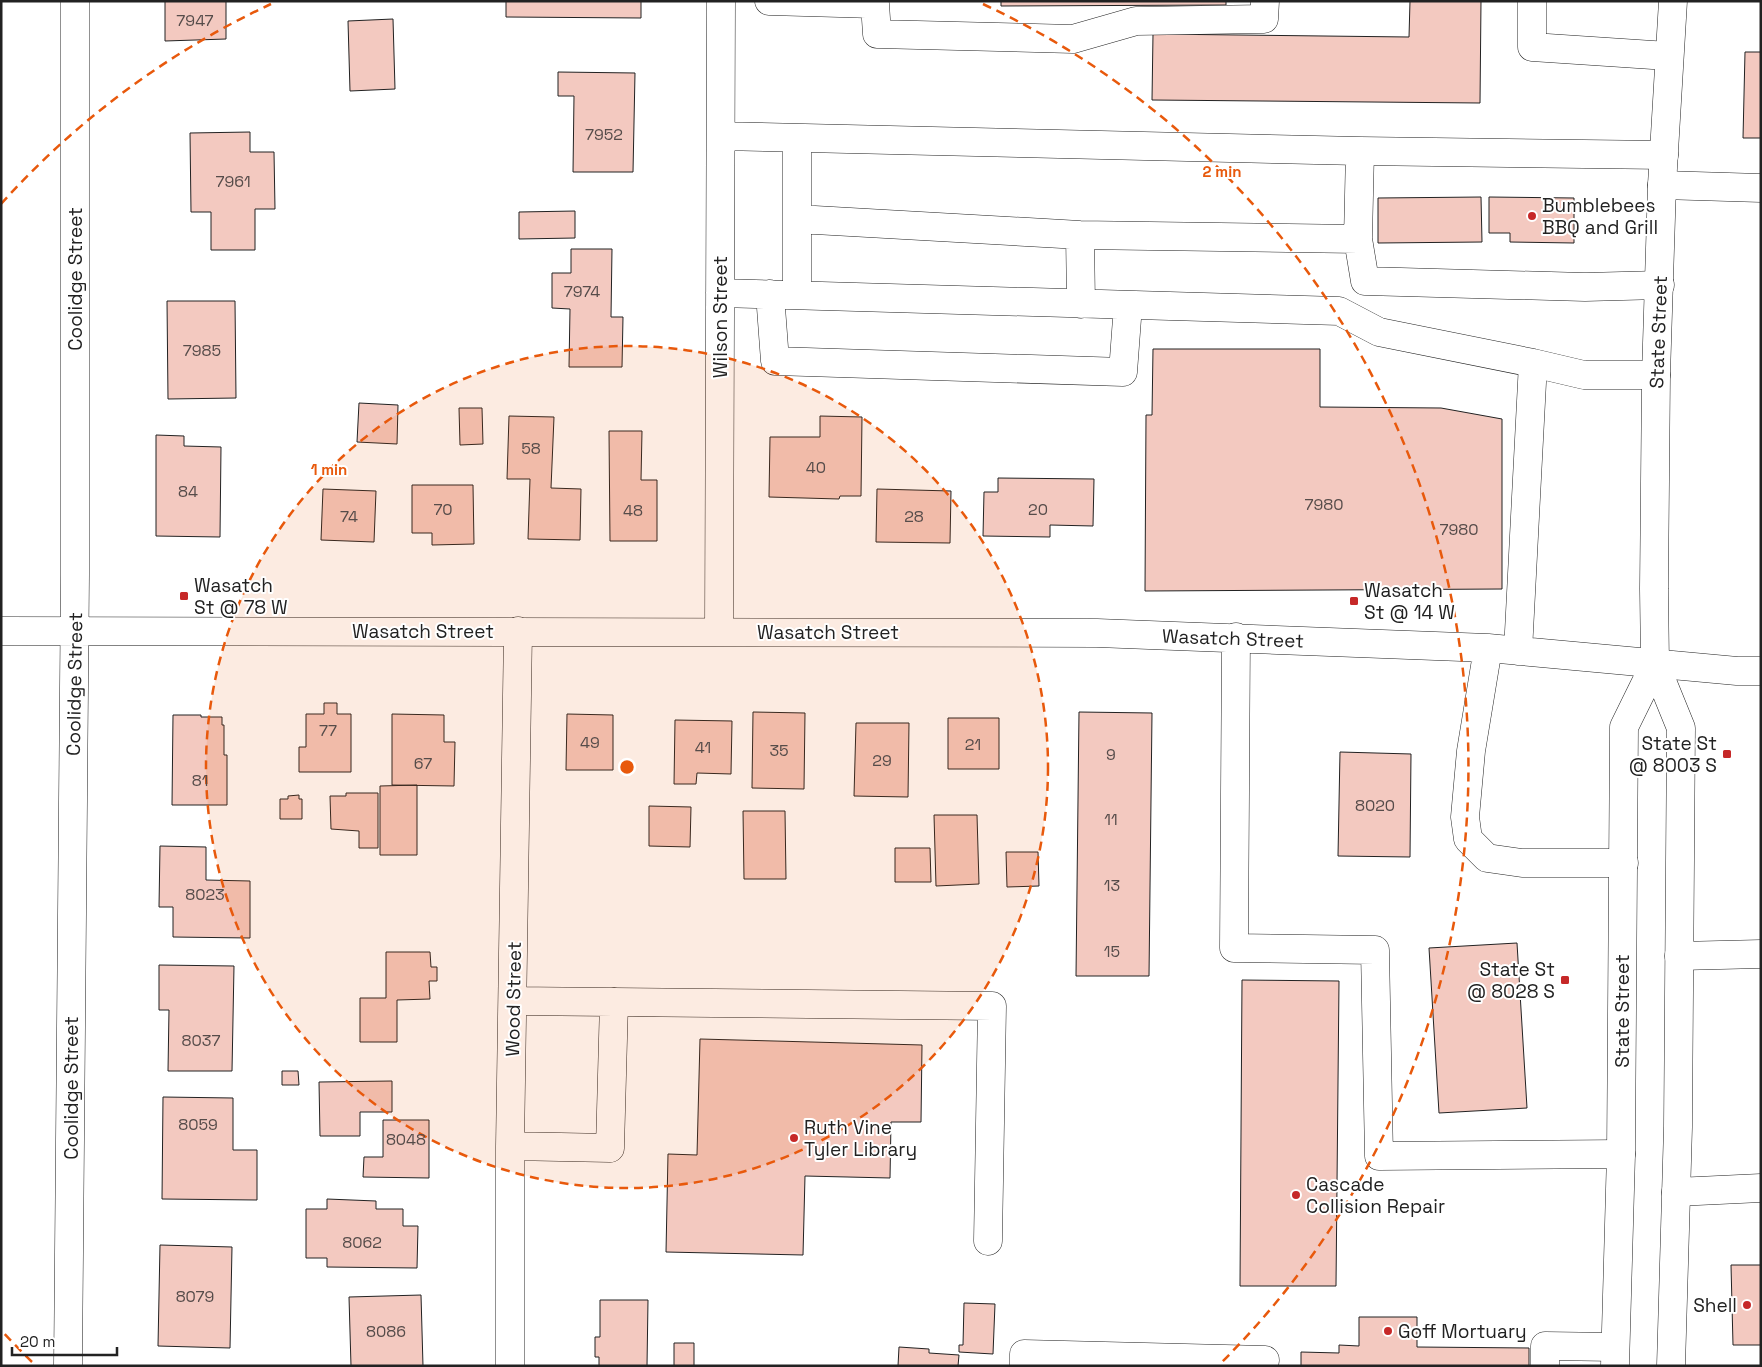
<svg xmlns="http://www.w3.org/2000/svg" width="1762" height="1367" font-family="'Space Grotesk',sans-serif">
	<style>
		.building { fill: #f3c9c0; stroke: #222 }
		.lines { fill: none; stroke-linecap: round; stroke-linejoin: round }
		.minor-casing { stroke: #222; stroke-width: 29 }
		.major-casing { stroke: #222; stroke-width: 29 }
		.minor { stroke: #fff; stroke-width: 28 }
		.major { stroke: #fff; stroke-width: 28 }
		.ring { fill: none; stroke: #e8590c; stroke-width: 2.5; stroke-dasharray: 9 6 }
		.poi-dot { fill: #c62828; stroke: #fff; stroke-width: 2 }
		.labels { text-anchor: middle; stroke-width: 4; stroke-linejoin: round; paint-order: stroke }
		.number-label { font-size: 16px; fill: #564c4a }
		.poi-label { font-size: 19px; fill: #222; stroke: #fff; text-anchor: start }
		.street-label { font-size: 19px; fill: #222; stroke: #fff }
		.centre { fill: #e8590c; stroke: #fff; stroke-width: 2.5 }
		.ring-label { font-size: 15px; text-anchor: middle; font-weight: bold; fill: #e8590c; stroke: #fff; stroke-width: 4; stroke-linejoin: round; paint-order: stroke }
	</style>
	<rect width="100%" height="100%" fill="#fff"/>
	<path class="building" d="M 165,1 L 226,1 L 226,39 L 165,41 Z
		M 506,1 L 641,1 L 641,18 L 506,17 Z
		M 1001,1 L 1226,1 L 1226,5 L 1001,6 Z
		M 1410,1 L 1481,1 L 1480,103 L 1152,100 L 1153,34 L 1409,37 Z
		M 393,19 L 395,89 L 350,91 L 348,21 Z
		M 1745,52 L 1761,52 L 1761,138 L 1743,138 Z
		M 558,72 L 635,73 L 633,172 L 573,172 L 574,96 L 558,96 Z
		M 250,132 L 250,152 L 274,152 L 275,209 L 255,209 L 255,250 L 211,250 L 211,212 L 191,212 L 190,133 Z
		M 1481,197 L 1482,242 L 1378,243 L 1378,198 Z
		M 1489,197 L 1574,198 L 1574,243 L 1510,242 L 1510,233 L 1489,233 Z
		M 575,211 L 575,238 L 519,239 L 519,212 Z
		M 571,249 L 612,249 L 611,317 L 623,317 L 622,367 L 569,367 L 570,309 L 552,308 L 552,273 L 571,273 Z
		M 167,301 L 235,301 L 236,398 L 168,399 Z
		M 1153,349 L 1320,349 L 1320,407 L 1441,408 L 1502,419 L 1502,589 L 1145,591 L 1146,415 L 1152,415 Z
		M 359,403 L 398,405 L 397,444 L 357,442 Z
		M 459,408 L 482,408 L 483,444 L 460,445 Z
		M 509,416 L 554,417 L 551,488 L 581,489 L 580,540 L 528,539 L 530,479 L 507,479 Z
		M 820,416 L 862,417 L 861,496 L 840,496 L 839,499 L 769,497 L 770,437 L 820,437 Z
		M 609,431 L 642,431 L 641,480 L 657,480 L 657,541 L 610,541 Z
		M 156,435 L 184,436 L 184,446 L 221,447 L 220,537 L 156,536 Z
		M 998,478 L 1094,479 L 1093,526 L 1050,525 L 1050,537 L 983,536 L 984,492 L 998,492 Z
		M 412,485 L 473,485 L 474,544 L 432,545 L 432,533 L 412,533 Z
		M 323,489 L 376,491 L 374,542 L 321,540 Z
		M 877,489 L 951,491 L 950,543 L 876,542 Z
		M 324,703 L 337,703 L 337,714 L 351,714 L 351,772 L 299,772 L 299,747 L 306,747 L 306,714 L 324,714 Z
		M 753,712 L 805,713 L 804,789 L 752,788 Z
		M 1079,712 L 1152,713 L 1149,976 L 1076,976 Z
		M 392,714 L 444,715 L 444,742 L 455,742 L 454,786 L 392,785 Z
		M 567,714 L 613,715 L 613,770 L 566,770 Z
		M 173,715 L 201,715 L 201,717 L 222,717 L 222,725 L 224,725 L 224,755 L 227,755 L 227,805 L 172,805 Z
		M 948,718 L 999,718 L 999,769 L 948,769 Z
		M 675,720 L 732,721 L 731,774 L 697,773 L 696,784 L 674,784 Z
		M 856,723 L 909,723 L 908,797 L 854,796 Z
		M 1340,752 L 1411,754 L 1410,857 L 1338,856 Z
		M 417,785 L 417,855 L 380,855 L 380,786 Z
		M 346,793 L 378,793 L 378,848 L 359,848 L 359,831 L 331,829 L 330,796 L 346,796 Z
		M 299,795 L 299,799 L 302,799 L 302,819 L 280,819 L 280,799 L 288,799 L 288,796 Z
		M 649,806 L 691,807 L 690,847 L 649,846 Z
		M 743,811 L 785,811 L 786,879 L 744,879 Z
		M 934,815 L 977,815 L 979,884 L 936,886 Z
		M 160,846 L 206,847 L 206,880 L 250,881 L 250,938 L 173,937 L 173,907 L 159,907 Z
		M 895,848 L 930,848 L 931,882 L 895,882 Z
		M 1006,852 L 1038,852 L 1039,886 L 1007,887 Z
		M 1517,943 L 1527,1108 L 1439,1113 L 1429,948 Z
		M 386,952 L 430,952 L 431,967 L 437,967 L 437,981 L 429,981 L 430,999 L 397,1000 L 397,1042 L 360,1042 L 360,998 L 386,998 Z
		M 159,965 L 234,966 L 232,1071 L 168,1071 L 169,1010 L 159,1010 Z
		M 1242,980 L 1339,981 L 1336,1286 L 1240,1286 Z
		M 700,1039 L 922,1045 L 921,1122 L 891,1122 L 890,1178 L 805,1176 L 803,1255 L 666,1252 L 668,1154 L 697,1155 Z
		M 282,1071 L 298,1071 L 299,1085 L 282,1085 Z
		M 392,1081 L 392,1112 L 360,1112 L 360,1136 L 320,1136 L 319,1082 Z
		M 163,1097 L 233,1098 L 233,1150 L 257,1150 L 257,1200 L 162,1199 Z
		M 383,1120 L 429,1120 L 429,1178 L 363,1177 L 364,1157 L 383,1157 Z
		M 327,1199 L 376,1201 L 376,1209 L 403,1209 L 403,1226 L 418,1226 L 417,1268 L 327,1267 L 327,1258 L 306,1258 L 306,1209 L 327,1209 Z
		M 160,1245 L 232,1247 L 230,1348 L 158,1346 Z
		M 1731,1265 L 1761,1265 L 1761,1345 L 1733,1345 Z
		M 421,1295 L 423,1366 L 351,1366 L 349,1297 Z
		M 600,1300 L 648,1300 L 647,1366 L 599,1366 L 599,1357 L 595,1357 L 595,1337 L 600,1337 Z
		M 964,1303 L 995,1304 L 993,1354 L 959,1352 L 959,1345 L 963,1345 Z
		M 1359,1317 L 1417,1317 L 1417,1347 L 1529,1348 L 1529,1366 L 1301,1366 L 1301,1352 L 1339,1353 L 1339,1345 L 1359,1346 Z
		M 674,1343 L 694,1343 L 694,1366 L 674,1366 Z
		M 899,1347 L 929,1349 L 929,1353 L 959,1355 L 958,1366 L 898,1366 Z"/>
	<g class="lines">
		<g class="minor-casing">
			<path id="minor" d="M 769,1 L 875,4 L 877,34 L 1073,39 L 1136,21 L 1264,19 L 1265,1
				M 1532,1 L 1532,47 L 1668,56
				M 721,136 L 1360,151 L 1664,155
				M 797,138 L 797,219 L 1080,235 L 1358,239
				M 1360,151 L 1358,239 L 1365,281
				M 1662,185 L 1761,188
				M 1080,235 L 1081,304
				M 1365,281 L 1585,287 L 1660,285
				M 720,293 L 1339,311 L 1379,332 L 1533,363 L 1584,375 L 1656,375
				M 770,294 L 775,361 L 1123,372 L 1128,305
				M 797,295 L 797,219
				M 1,631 L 1097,633 L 1488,648 L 1737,671 L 1761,671
				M 719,632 L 721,1
				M 1236,637 L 1234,948 L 1375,950 L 1379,1156 L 1621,1154
				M 1488,648 L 1471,751 L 1465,817 L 1468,839 L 1487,858 L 1522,863 L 1624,863
				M 1518,651 L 1533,363
				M 1679,956 L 1761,954
				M 513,1001 L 992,1006 L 988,1241
				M 510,1146 L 610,1148 L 614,1002
				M 1676,1192 L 1761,1188
				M 68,1366 L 75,575 L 75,1
				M 510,1366 L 510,1146 L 518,631
				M 1024,1366 L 1024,1354 L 1265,1360 L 1264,1366
				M 1545,1366 L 1545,1346 L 1615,1347"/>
		</g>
		<g class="major-casing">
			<path id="major" d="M 1615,1366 L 1621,1154 L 1624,727 L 1655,664
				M 1671,1366 L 1678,1127 L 1681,728 L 1655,664 L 1654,589 L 1656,375 L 1662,185 L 1673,1"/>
		</g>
		<use href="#minor" class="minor"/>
		<use href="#major" class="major"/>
	</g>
	<circle cx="627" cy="767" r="421" fill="#e8590c" fill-opacity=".12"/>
	<g class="ring">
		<circle cx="627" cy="767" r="421"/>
		<path d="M32 1362A842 842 0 0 1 1 1330M1 204A842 842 0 0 1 271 4M983 4A842 842 0 0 1 1222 1362"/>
	</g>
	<g class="poi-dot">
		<circle cx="1532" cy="216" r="5"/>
		<rect x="179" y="591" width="10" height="10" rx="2.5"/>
		<rect x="1349" y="596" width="10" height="10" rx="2.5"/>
		<rect x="1722" y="749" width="10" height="10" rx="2.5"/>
		<rect x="1560" y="975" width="10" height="10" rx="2.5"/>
		<circle cx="794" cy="1138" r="5"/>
		<circle cx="1296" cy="1195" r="5"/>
		<circle cx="1747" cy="1305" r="5"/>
		<circle cx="1388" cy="1331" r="5"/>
	</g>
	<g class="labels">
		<g class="number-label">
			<text x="195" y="26">7947</text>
			<text x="604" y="140">7952</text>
			<text x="233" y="187">7961</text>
			<text x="582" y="297">7974</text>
			<text x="202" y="356">7985</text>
			<text x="531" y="454">58</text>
			<text x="816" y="473">40</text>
			<text x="188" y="497">84</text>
			<text x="1324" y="510">7980</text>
			<text x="443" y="515">70</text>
			<text x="1038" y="515">20</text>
			<text x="633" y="516">48</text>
			<text x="349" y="522">74</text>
			<text x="914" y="522">28</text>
			<text x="1459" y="535">7980</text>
			<text x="328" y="736">77</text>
			<text x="590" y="748">49</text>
			<text x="973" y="750">21</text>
			<text x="703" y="753">41</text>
			<text x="779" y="756">35</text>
			<text x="1111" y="760">9</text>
			<text x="882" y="766">29</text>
			<text x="423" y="769">67</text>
			<text x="200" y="786">81</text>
			<text x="1375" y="811">8020</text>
			<text x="1111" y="825">11</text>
			<text x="1112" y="891">13</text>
			<text x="205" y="900">8023</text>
			<text x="1112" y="957">15</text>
			<text x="201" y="1046">8037</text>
			<text x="198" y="1130">8059</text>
			<text x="406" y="1145">8048</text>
			<text x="362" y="1248">8062</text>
			<text x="195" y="1302">8079</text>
			<text x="386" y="1337">8086</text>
		</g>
		<g class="poi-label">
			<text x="1542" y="212">Bumblebees<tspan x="1542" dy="22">BBQ and Grill</tspan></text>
			<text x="194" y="592">Wasatch<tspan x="194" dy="22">St @ 78 W</tspan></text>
			<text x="1364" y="597">Wasatch<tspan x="1364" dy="22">St @ 14 W</tspan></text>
			<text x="1717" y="750" text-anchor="end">State St<tspan x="1717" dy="22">@ 8003 S</tspan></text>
			<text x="1555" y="976" text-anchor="end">State St<tspan x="1555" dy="22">@ 8028 S</tspan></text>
			<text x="804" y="1134">Ruth Vine<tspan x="804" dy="22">Tyler Library</tspan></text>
			<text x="1306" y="1191">Cascade<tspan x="1306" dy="22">Collision Repair</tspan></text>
			<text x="1737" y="1312" text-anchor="end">Shell</text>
			<text x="1398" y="1338">Goff Mortuary</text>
		</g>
		<g class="street-label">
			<text transform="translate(75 279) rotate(-90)" y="7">Coolidge Street</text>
			<text transform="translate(720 317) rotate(-90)" y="7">Wilson Street</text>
			<text transform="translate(1658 332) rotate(-88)" y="7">State Street</text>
			<text x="423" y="638">Wasatch Street</text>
			<text x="828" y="639">Wasatch Street</text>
			<text transform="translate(1233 638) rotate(2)" y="7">Wasatch Street</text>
			<text transform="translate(74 684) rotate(-89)" y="7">Coolidge Street</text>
			<text transform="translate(513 999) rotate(-89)" y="7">Wood Street</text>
			<text transform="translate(1622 1011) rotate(-90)" y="7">State Street</text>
			<text transform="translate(71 1088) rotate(-90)" y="7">Coolidge Street</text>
		</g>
	</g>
	<circle cx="627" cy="767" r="8" class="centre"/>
	<g class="ring-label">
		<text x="1222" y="177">2 min</text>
		<text x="329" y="475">1 min</text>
	</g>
	<rect width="1762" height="1367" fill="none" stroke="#222222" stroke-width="5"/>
	<path d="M12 1347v8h105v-8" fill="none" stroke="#222222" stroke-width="2.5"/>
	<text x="20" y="1347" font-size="15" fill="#222222" stroke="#ffffff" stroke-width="4" paint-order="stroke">20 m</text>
</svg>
